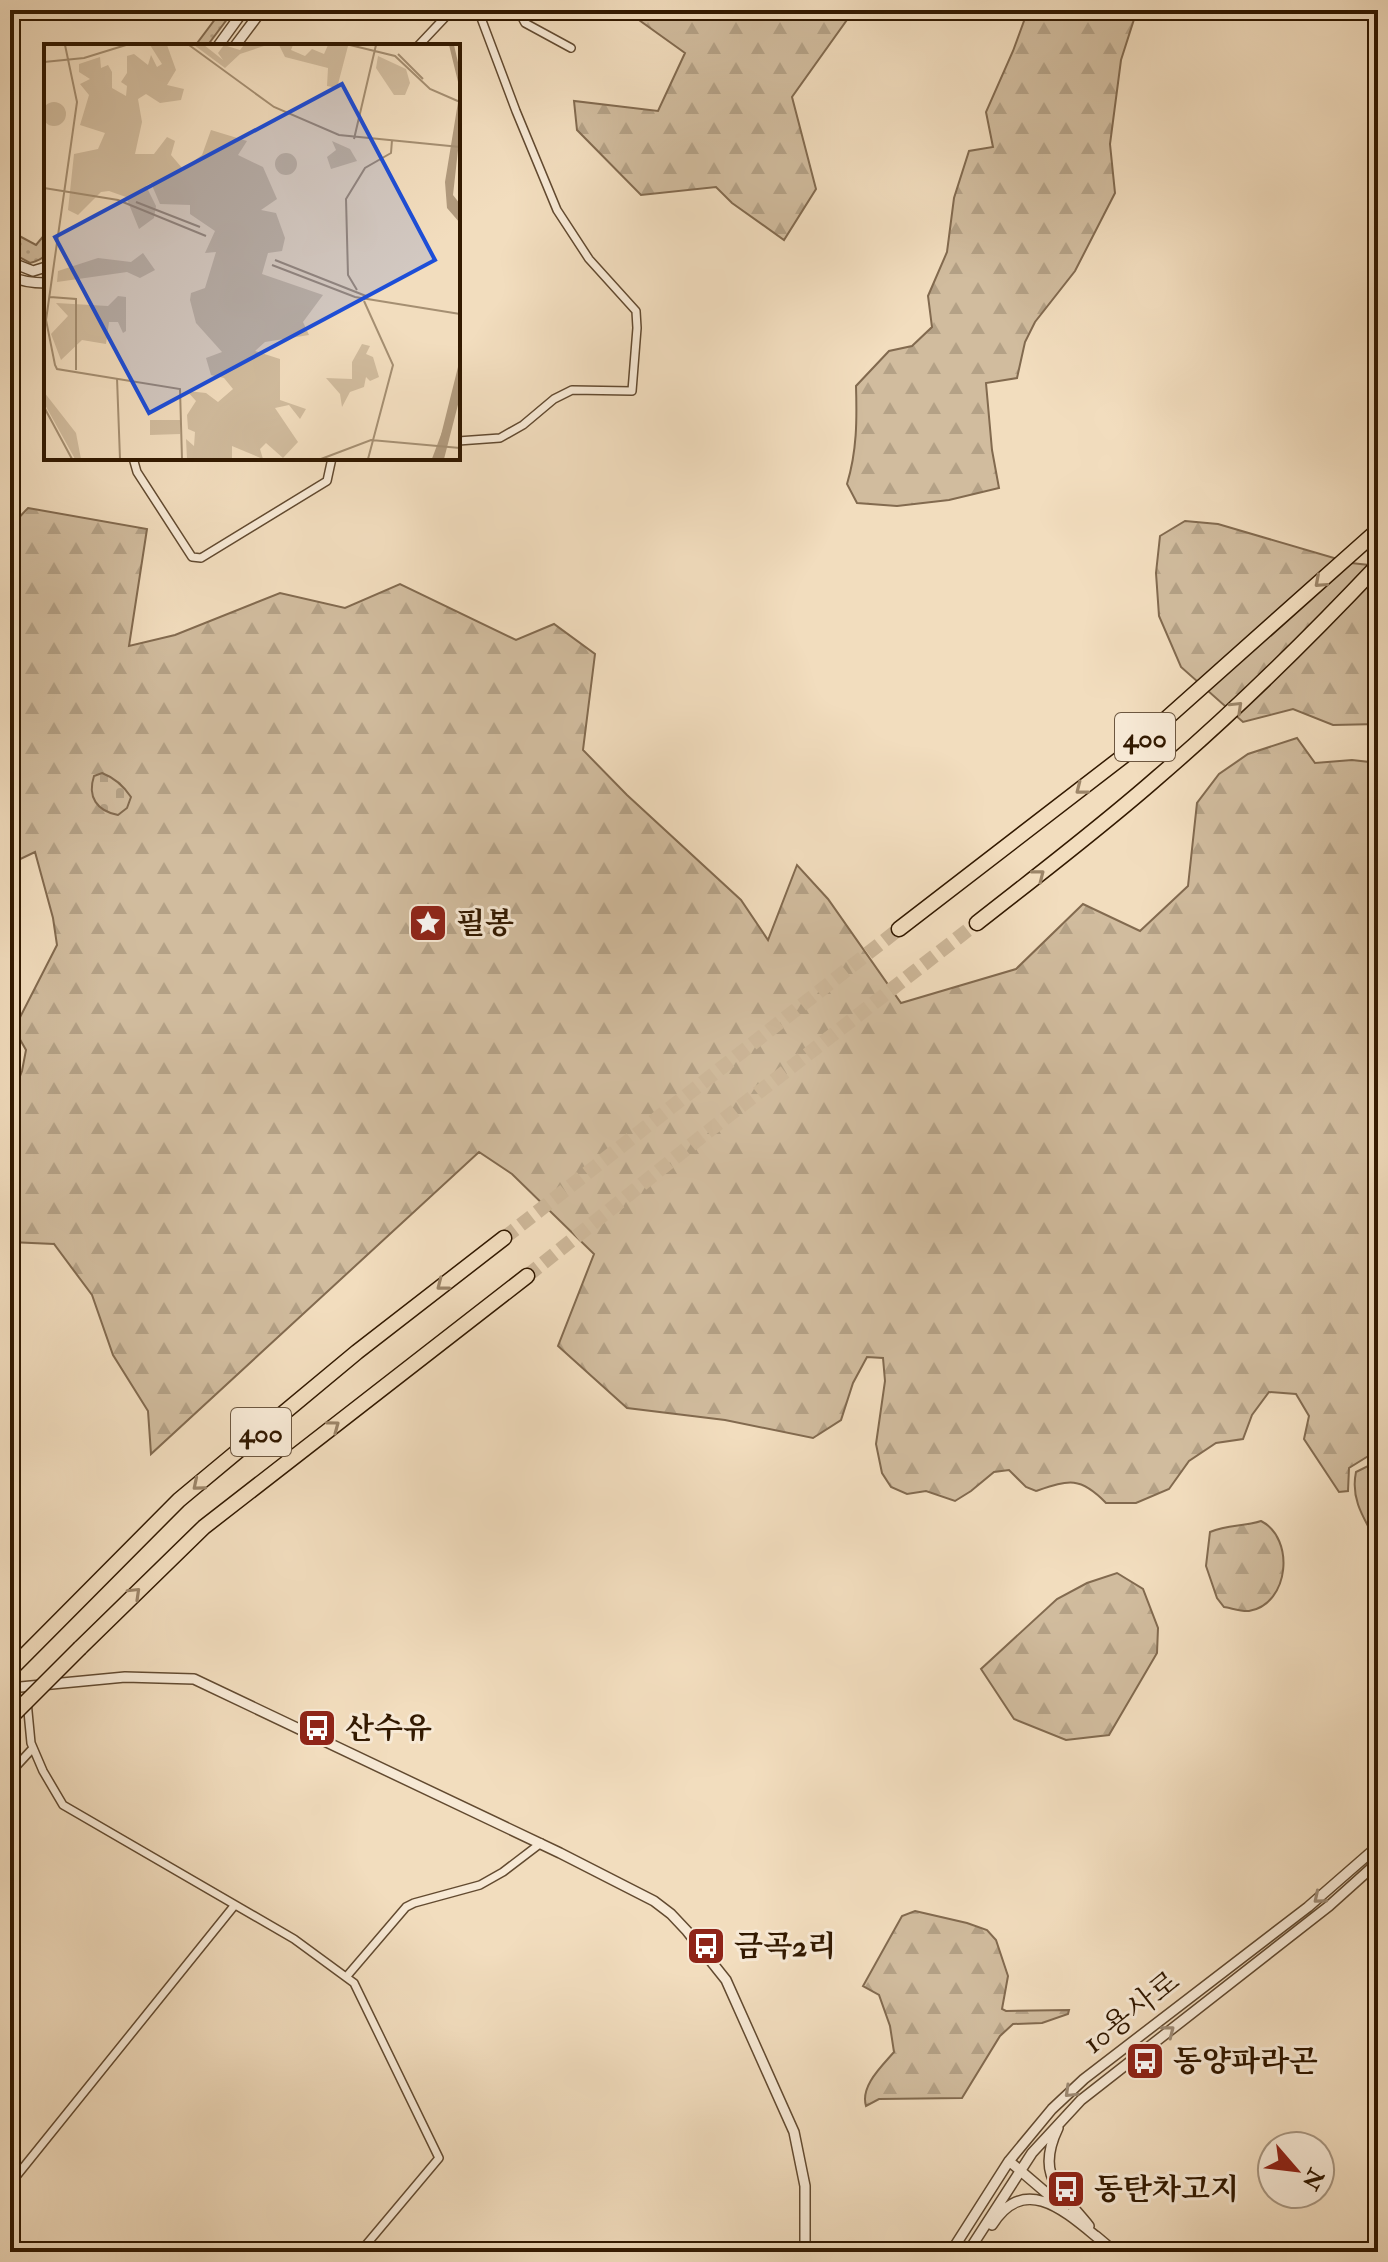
<svg xmlns="http://www.w3.org/2000/svg" width="1388" height="2262" font-family="'IM FELL Double Pica','Noto Serif KR',serif">
	<style>
		.grass { fill: url(#grass-dots); stroke: #826a4f; stroke-width: 2 }
		.forest { fill: url(#forest-firs); stroke: #826a4f; stroke-width: 2 }
		.cemetery { fill: url(#cemetery-stones); stroke: #826a4f; stroke-width: 2 }
		.park { fill: #d1bc9e; stroke: #826a4f; stroke-width: 2 }
		.lines { fill: none; stroke-linecap: round; stroke-linejoin: round }
		.motorway-tunnel { stroke: #ccb698; stroke-width: 14; stroke-dasharray: 14 7; stroke-linecap: butt }
		.minor-casing { stroke: #624a30; stroke-width: 10 }
		.tertiary-casing { stroke: #624a30; stroke-width: 12 }
		.motorway-casing { stroke: #321900; stroke-width: 17 }
		.minor { stroke: #f7e9d5; stroke-width: 7 }
		.tertiary { stroke: #f7e9d5; stroke-width: 9 }
		.motorway { stroke: #f2ddbe; stroke-width: 14 }
		.motorway-bridge-casing { stroke: #321900; stroke-width: 17; stroke-linecap: butt }
		.motorway-bridge { stroke: #f2ddbe; stroke-width: 14 }
		.oneway { stroke: #9c8568 }
		.oneway2 { stroke: #9e8b75 }
		.labels { text-anchor: middle; stroke-width: 6; stroke-linejoin: round; paint-order: stroke }
		.shield { fill: #f7e9d5; stroke: #6d5740; stroke-width: 2 }
		.shield-label { font-size: 28px; font-weight: bold; fill: #321900 }
		.poi-label { font-size: 30px; font-weight: bold; fill: #321900; stroke: #f7e9d5; text-anchor: start }
		.street-label { font-size: 30px; fill: #321900; stroke: #f7e9d5 }
		.inset-river { fill: none; stroke: #b19a7d; stroke-width: 4 }
		.inset-road { fill: none; stroke: #a58f72; stroke-width: 2 }
		.view { fill: #1d4ed8; fill-opacity: 0.15; stroke: #1d4ed8; stroke-width: 4 }
		.inset-edge { fill: none; stroke: #321900; stroke-width: 4 }
	</style>
	<defs>
		<pattern id="grass-dots" width="8" height="8" patternUnits="userSpaceOnUse" patternTransform="scale(2)"><rect width="8" height="8" fill="#d1bc9e"/><path d="M2 2h.1M6 6h.1" fill="none" stroke="#b4a186" stroke-width="1.8" stroke-linecap="round"/></pattern>
		<pattern id="forest-firs" width="22" height="20" patternUnits="userSpaceOnUse" patternTransform="scale(2)"><rect width="22" height="20" fill="#d1bc9e"/><path d="M5 1l3.5 6h-7zM16 11l3.5 6h-7z" fill="#b4a186"/></pattern>
		<pattern id="cemetery-stones" width="16" height="16" patternUnits="userSpaceOnUse" patternTransform="scale(2)"><rect width="16" height="16" fill="#d1bc9e"/><path d="M2 7V4a2 2 0 0 1 4 0v3zM10 15v-3a2 2 0 0 1 4 0v3z" fill="#b4a186"/></pattern>
	</defs>
	<rect width="100%" height="100%" fill="#f2ddbe"/>
	<filter id="stains"><feTurbulence type="fractalNoise" baseFrequency=".0025" numOctaves="4"/><feColorMatrix values="0 0 0 0 .2 0 0 0 0 .09 0 0 0 0 .02 0 0 0 .5 -.17"/></filter>
	<radialGradient id="worn" r=".72"><stop offset=".6" stop-color="#630" stop-opacity="0"/><stop offset="1" stop-color="#630" stop-opacity=".3"/></radialGradient>
	<path class="grass" d="M 222,10 L 234,10 L 207,46 L 195,46 Z
		M 10,231 L 36,245 L 46,233 C 46,252 50,258 30,263 L 10,252 Z"/>
	<path class="forest" d="M 625,10 L 854,10 L 792,97 L 816,189 L 784,240 L 732,203 L 716,187 L 641,195 L 577,130 L 574,101 L 658,111 L 685,53 Z
		M 1028,10 L 1137,10 L 1121,60 L 1110,144 L 1115,193 L 1075,271 L 1035,322 L 1025,342 L 1017,378 L 986,383 L 992,450 L 999,488 L 949,500 L 897,506 L 857,503 L 847,484 C 857,451 857,420 856,386 L 889,351 L 912,346 L 932,327 L 928,296 L 947,252 L 954,198 L 969,151 L 993,147 L 986,112 L 1013,51 Z
		M 28,508 L 147,529 L 129,646 L 175,635 L 280,593 L 345,608 L 400,584 L 516,640 L 554,624 L 595,654 L 583,750 L 627,795 L 741,900 L 768,940 L 797,865 L 828,899 L 901,1003 L 1016,969 L 1083,904 L 1140,931 L 1188,886 L 1197,803 L 1219,774 L 1248,754 L 1297,738 L 1315,763 L 1352,760 L 1378,763 L 1378,1450 L 1349,1468 L 1348,1491 L 1339,1492 L 1304,1439 L 1309,1416 L 1296,1394 L 1269,1392 L 1252,1415 L 1243,1439 L 1216,1443 L 1189,1461 L 1169,1489 L 1136,1503 L 1106,1503 C 1080,1476 1069,1480 1036,1491 L 1026,1487 L 1009,1470 L 994,1472 L 971,1491 L 955,1501 L 926,1491 L 907,1494 L 891,1487 L 882,1473 L 876,1444 L 885,1381 L 883,1358 L 867,1357 L 853,1383 L 841,1420 L 813,1438 L 725,1420 L 627,1408 L 558,1346 L 594,1254 L 512,1174 L 479,1152 L 151,1454 L 148,1411 L 113,1355 L 92,1295 L 54,1244 L 10,1242 L 10,1102 L 22,1071 L 26,1050 L 14,1029 L 57,945 L 53,918 L 35,852 L 14,862 L 10,873 L 10,527 Z
		M 1185,521 L 1218,524 L 1351,563 L 1378,566 L 1378,724 L 1333,725 L 1293,709 L 1243,722 L 1181,667 L 1159,616 L 1156,573 L 1160,536 Z
		M 1261,1521 C 1295,1538 1290,1604 1249,1611 C 1242,1612 1231,1608 1224,1607 L 1217,1598 L 1206,1566 L 1210,1532 C 1228,1524 1242,1527 1261,1521 Z
		M 1117,1573 L 1143,1589 L 1158,1628 L 1157,1653 L 1109,1735 L 1066,1740 L 1014,1719 L 981,1669 L 1057,1599 L 1087,1583 Z
		M 915,1911 L 967,1923 L 987,1930 L 996,1940 L 1008,1976 L 1002,2009 L 1006,2011 L 1069,2010 L 1068,2014 L 1042,2023 L 1013,2024 L 1000,2036 L 962,2098 L 879,2099 L 866,2106 C 860,2086 882,2066 894,2052 L 890,2026 L 879,1995 L 863,1986 L 902,1916 Z"/>
	<path class="cemetery" d="M 102,773 C 115,778 123,785 131,797 L 127,808 L 118,815 C 97,811 87,797 94,776 Z"/>
	<path class="park" d="M 1378,1461 L 1378,1544 C 1365,1520 1350,1500 1356,1472 Z"/>
	<g class="lines">
		<path class="motorway-tunnel" d="M 504,1238 L 899,929
			M 527,1276 L 701,1137 L 977,923"/>
		<g class="minor-casing">
			<path id="minor" d="M 518,10 L 525,23 L 571,48
				M 418,46 L 452,10
				M 458,441 L 500,438 L 523,425 L 554,399 L 572,390 L 632,391 L 637,328 L 636,311 L 589,259 L 557,210 L 516,111 L 478,10
				M 133,458 L 137,472 L 192,557 L 201,558 L 327,481 L 332,458
				M 27,1701 L 31,1743 L 43,1771 L 63,1805 L 294,1939 L 354,1983 L 439,2158 L 360,2252
				M 10,1773 L 33,1748
				M 347,1976 L 406,1907 L 414,1903 L 480,1885 L 503,1872 L 541,1843
				M 10,2184 L 234,1906"/>
		</g>
		<g class="tertiary-casing">
			<path id="tertiary" d="M 1365,10 L 1378,19
				M 218,46 L 244,10
				M 235,46 L 262,10
				M 10,262 L 33,271 L 46,267
				M 10,276 C 22,282 33,283 46,283
				M 10,1688 L 125,1677 L 194,1679 L 560,1853 L 654,1901 L 671,1914 L 687,1931 L 726,1980 L 794,2132 L 805,2186 L 805,2252
				M 1058,2128 C 1035,2176 1060,2190 1089,2226
				M 1009,2161 L 1064,2208
				M 992,2225 C 1024,2174 1064,2210 1098,2238
				M 1096,2236 L 1115,2252
				M 951,2252 L 1009,2161 L 1052,2109 L 1084,2079 L 1308,1907 L 1378,1846
				M 968,2252 L 1032,2153 L 1081,2100 L 1329,1906 L 1378,1862"/>
		</g>
		<g class="motorway-casing">
			<path id="motorway" d="M 977,923 C 1038,875 1100,828 1158,777 C 1235,711 1308,639 1378,565
				M 899,929 L 1130,751 L 1378,530
				M 80,1648 L 204,1527 L 527,1276
				M 10,1670 L 179,1500 L 357,1352 L 504,1238"/>
		</g>
		<use href="#minor" class="minor"/>
		<use href="#tertiary" class="tertiary"/>
		<use href="#motorway" class="motorway"/>
		<g class="motorway-bridge-casing">
			<path id="motorway-bridge" d="M 10,1718 L 80,1648"/>
		</g>
		<use href="#motorway-bridge" class="motorway-bridge"/>
	</g>
	<defs><path id="oneway-chevron" d="M-2-3.5L2.5 0L-2 3.5" fill="none" stroke-width="1.6" stroke-linecap="round" stroke-linejoin="round" transform="scale(2)"/></defs>
	<g class="oneway">
		<use href="#oneway-chevron" transform="translate(1320 582) rotate(138)"/>
		<use href="#oneway-chevron" transform="translate(1237 707) rotate(-44)"/>
		<use href="#oneway-chevron" transform="translate(1081 789) rotate(142)"/>
		<use href="#oneway-chevron" transform="translate(1039 875) rotate(-38)"/>
		<use href="#oneway-chevron" transform="translate(442 1285) rotate(142)"/>
		<use href="#oneway-chevron" transform="translate(334 1426) rotate(-37)"/>
		<use href="#oneway-chevron" transform="translate(198 1485) rotate(140)"/>
		<use href="#oneway-chevron" transform="translate(135 1593) rotate(-44)"/>
	</g>
	<g class="oneway2">
		<use href="#oneway-chevron" transform="translate(1319 1898) rotate(140)"/>
		<use href="#oneway-chevron" transform="translate(1169 2031) rotate(-38)"/>
		<use href="#oneway-chevron" transform="translate(1070 2092) rotate(136)"/>
	</g>
	<defs>
		<g id="sight-square" transform="scale(2)"><rect x="-9" y="-9" width="18" height="18" rx="4" fill="#8f2418" stroke="#f7e9d5"/><path d="M0-6L1.8-2.2L6-1.7L2.9 1.2L3.7 5.4L0 3.3L-3.7 5.4L-2.9 1.2L-6-1.7L-1.8-2.2Z" fill="#fff"/></g>
		<g id="bus-square" transform="scale(2)"><rect x="-9" y="-9" width="18" height="18" rx="4" fill="#8f2418" stroke="#f7e9d5"/><path d="M-5-6H5V4H4V6H2V4H-2V6H-4V4H-5ZM-3.5-4V0h7V-4ZM-3.5 1.2v1.5H-2V1.2ZM2 1.2v1.5H3.5V1.2Z" fill="#fff"/></g>
	</defs>
	<g fill-rule="evenodd">
		<use href="#sight-square" x="428" y="923"/>
		<use href="#bus-square" x="317" y="1728"/>
		<use href="#bus-square" x="706" y="1946"/>
		<use href="#bus-square" x="1145" y="2061"/>
		<use href="#bus-square" x="1066" y="2189"/>
	</g>
	<g class="labels">
		<g class="shield">
			<rect x="1115" y="713" width="60" height="48" rx="6"/>
			<rect x="231" y="1408" width="60" height="48" rx="6"/>
		</g>
		<g class="shield-label">
			<text x="1145" y="747">400</text>
			<text x="261" y="1442">400</text>
		</g>
		<g class="poi-label">
			<text x="456" y="933">필봉</text>
			<text x="345" y="1738">산수유</text>
			<text x="734" y="1956">금곡2리</text>
			<text x="1173" y="2071">동양파라곤</text>
			<text x="1094" y="2199">동탄차고지</text>
		</g>
		<g class="street-label">
			<text transform="translate(1131 2012) rotate(-38)" y="10">10용사로</text>
		</g>
	</g>
	<g transform="translate(44 44)">
		<rect width="416" height="416" fill="#f2ddbe"/>
		<path d="M 106,1 L 123,1 L 132,26 L 123,41 L 140,45 L 137,56 L 116,59 L 102,50 L 94,55 L 98,78 L 91,110 L 110,110 L 123,93 L 131,97 L 127,111 L 139,125 L 158,111 L 167,86 L 203,97 L 194,111 L 219,123 L 233,155 L 217,166 L 232,169 L 241,194 L 238,207 L 224,209 L 218,230 L 279,251 L 259,278 L 265,291 L 221,298 L 211,307 L 236,315 L 236,356 L 262,365 L 256,375 L 245,361 L 231,364 L 254,398 L 239,414 L 222,399 L 216,405 L 219,415 L 188,402 L 188,415 L 143,415 L 142,395 L 150,402 L 151,388 L 144,385 L 143,371 L 152,357 L 143,347 L 162,349 L 174,358 L 189,345 L 180,334 L 167,331 L 162,314 L 178,308 L 152,279 L 146,256 L 147,249 L 161,244 L 172,208 L 161,209 L 171,187 L 146,170 L 146,161 L 116,160 L 107,139 L 102,142 L 112,162 L 110,174 L 95,185 L 82,153 L 65,147 L 57,148 L 34,171 L 24,166 L 30,110 L 54,105 L 61,89 L 36,81 L 45,51 L 36,40 L 46,35 L 35,28 L 35,20 L 56,13 L 57,24 L 64,21 L 68,28 L 68,44 L 82,52 L 83,42 L 77,38 L 83,29 L 83,12 L 90,10 L 104,21 L 107,11 L 113,23 L 118,20 ZM 334,12 L 362,25 L 366,39 L 361,51 L 350,51 L 332,24 ZM-2 70a12 12 0 1 1 24 0a12 12 0 1 1-24 0ZM 288,97 L 306,105 L 313,117 L 287,125 L 283,113 L 292,106 ZM231 120a11 11 0 1 1 22 0a11 11 0 1 1-22 0ZM 99,209 L 111,226 L 96,234 L 83,228 L 13,238 L 14,227 L 54,214 L 87,218 ZM 74,252 L 82,253 L 82,287 L 79,289 L 74,278 L 65,278 L 62,300 L 38,296 L 17,316 L 7,290 L 24,272 L 12,259 L 64,262 ZM 318,300 L 326,302 L 322,310 L 329,313 L 335,333 L 326,337 L 322,333 L 320,343 L 306,348 L 298,363 L 296,350 L 282,334 L 308,335 L 308,318 Z" fill="#d1bc9e"/>
		<path d="M 150,1 L 160,1 L 179,16 L 174,9 L 180,1 L 196,6 L 200,1 L 223,1 L 196,10 L 181,24 ZM 235,1 L 249,1 L 247,6 L 261,12 L 268,5 L 280,10 L 284,1 L 304,2 L 293,44 L 283,42 L 284,24 L 241,13 ZM 0,348 L 32,389 L 37,415 L 31,415 L 0,359 ZM 106,376 L 136,376 L 136,390 L 106,391 Z" fill="#d1bc9e"/>
		<path d="M 405,1 L 410,1 L 416,27 L 416,88 L 409,151 L 416,160 L 416,179 L 403,164 L 401,138 L 416,46 ZM 416,315 L 416,353 L 400,415 L 391,415 Z" fill="#b19a7d"/>
		<path class="inset-river" d="M 390,415 L 407,370"/>
		<path class="inset-road" d="M 21,1 L 33,58 L 2,276 L 11,321 L 13,325 L 136,345 L 138,415M 145,1 L 230,63 L 295,91 L 416,103M 306,1 L 351,12 L 386,45 L 416,58M 354,10 L 379,35M 0,18 L 40,14 L 82,1M 310,95 L 332,1M 0,144 L 74,156 L 162,192M 92,158 L 156,183M 231,216 L 322,252M 228,221 L 311,253 L 416,270M 313,246 L 304,231 L 302,155 L 321,124 L 347,109 L 348,96M 6,253 L 32,255 L 32,326M 320,257 L 349,321 L 324,415M 73,334 L 76,415M 0,363 L 28,415M 277,415 L 327,396 L 416,404"/>
		<path class="view" d="M 298,40 L 391,216 L 105,369 L 11,193 Z"/>
		<rect width="416" height="416" class="inset-edge"/>
	</g>
	<rect width="1388" height="2262" fill="none" stroke="#f2ddbe" stroke-width="40"/>
	<rect x="12" y="12" width="1364" height="2238" fill="none" stroke="#321900" stroke-width="4"/>
	<rect x="20" y="20" width="1348" height="2222" fill="none" stroke="#321900" stroke-width="2"/>
	<g transform="translate(1296 2170) rotate(118)"><circle r="38" fill="#f7e9d5" stroke="#a89680" stroke-width="2"/>
	<path d="M0-6L14 30L0 20L-14 30Z" fill="#8f2418"/>
	<text y="-12" font-size="22" font-weight="bold" text-anchor="middle" fill="#321900">N</text>
	</g>
	<rect width="100%" height="100%" filter="url(#stains)"/>
	<rect width="100%" height="100%" fill="url(#worn)"/>
</svg>
